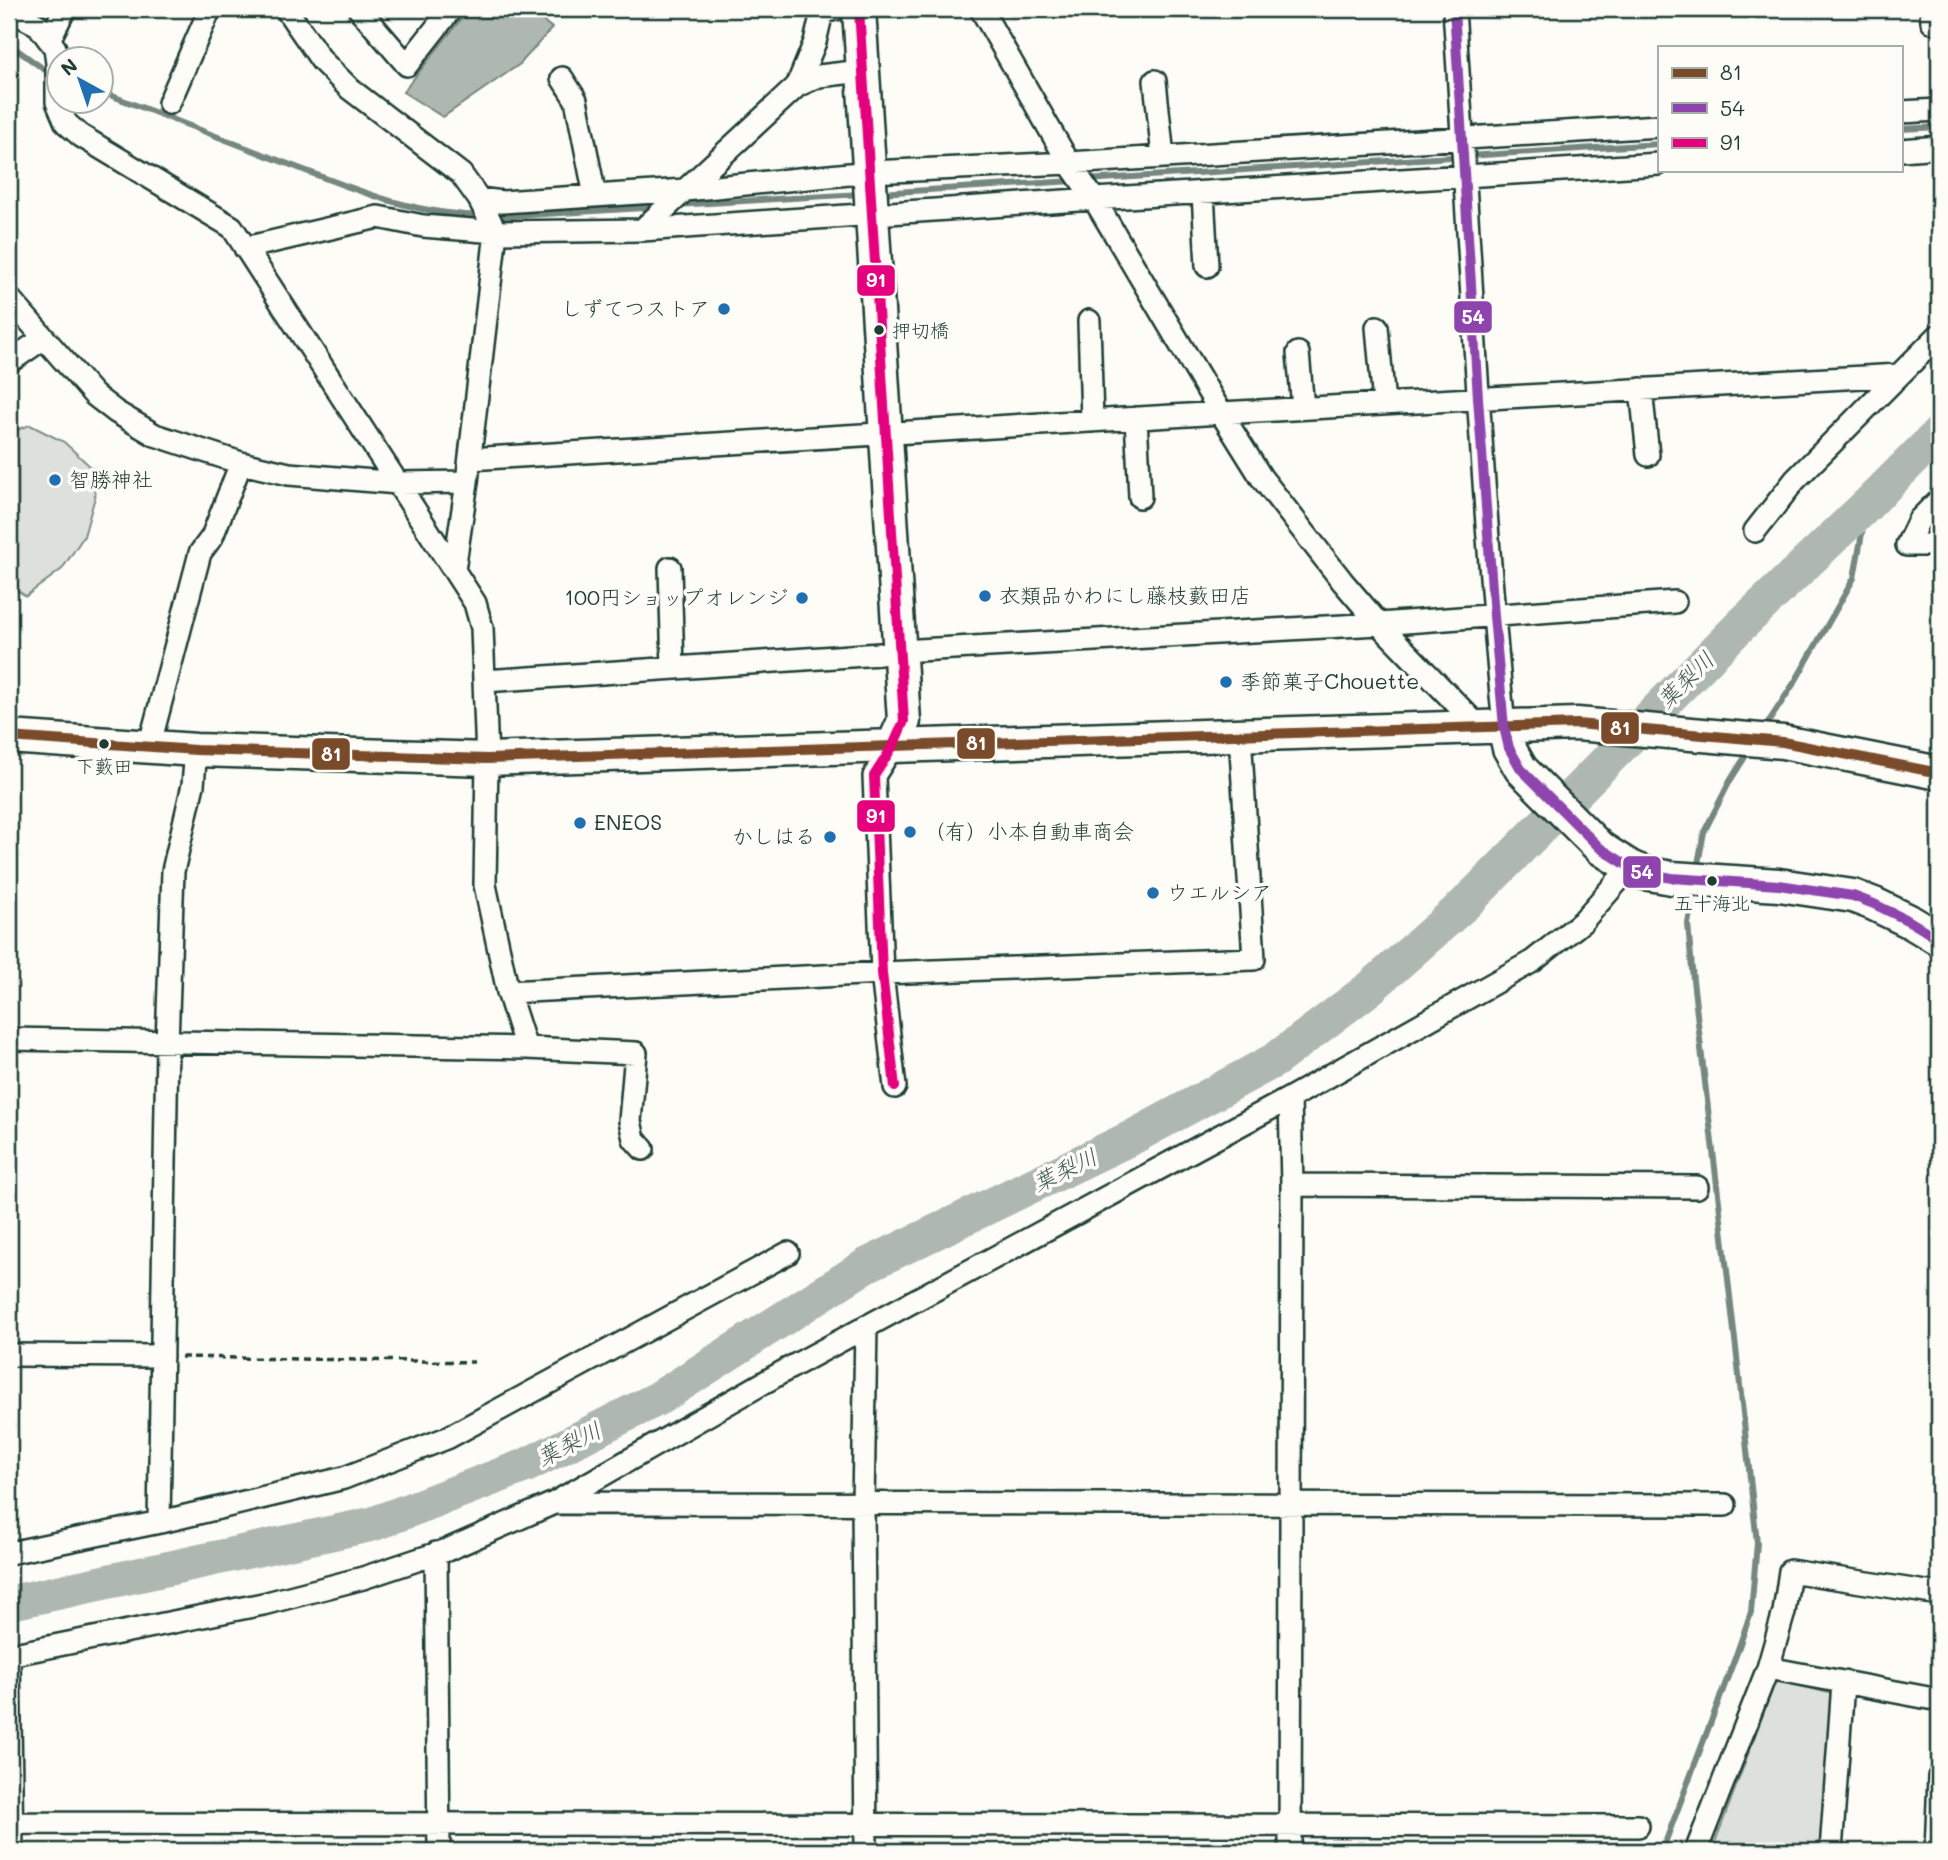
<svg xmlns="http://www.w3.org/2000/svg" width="1948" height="1860" font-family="Mali,'Klee One',sans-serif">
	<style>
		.green { fill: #dde0db; stroke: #7e8e88; stroke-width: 2 }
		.water { fill: #aeb8b1; stroke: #75877f; stroke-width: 2 }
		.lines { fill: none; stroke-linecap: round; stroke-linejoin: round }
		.stream { stroke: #75877f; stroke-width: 6 }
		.river { stroke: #aeb8b1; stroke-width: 35 }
		.street-casing { stroke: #1f3d34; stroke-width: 26 }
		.secondary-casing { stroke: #1f3d34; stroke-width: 37 }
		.path { stroke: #1f3d34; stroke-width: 3.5; stroke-dasharray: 7 5; stroke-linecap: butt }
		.street { stroke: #fdfcf7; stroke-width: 21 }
		.secondary { stroke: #fdfcf7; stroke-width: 32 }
		.bus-1-casing { stroke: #fdfcf7; stroke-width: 16 }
		.bus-2-casing { stroke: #fdfcf7; stroke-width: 16 }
		.bus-3-casing { stroke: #fdfcf7; stroke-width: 16 }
		.bus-1 { stroke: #7a4b2a; stroke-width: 10 }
		.bus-2 { stroke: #8e44ad; stroke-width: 10 }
		.bus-3 { stroke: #e5007d; stroke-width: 10 }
		.poi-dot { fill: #1f6fb2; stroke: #fdfcf7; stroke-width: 2.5 }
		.bus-dot { fill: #1f3d34; stroke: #fdfcf7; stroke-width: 2.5 }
		.labels { text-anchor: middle; stroke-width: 7; stroke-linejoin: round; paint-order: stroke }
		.bus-label { font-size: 19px; fill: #1f3d34; stroke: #fdfcf7 }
		.poi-label { font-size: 21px; fill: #1f3d34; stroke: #fdfcf7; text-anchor: start }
		.water-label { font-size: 23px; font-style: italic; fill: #435c53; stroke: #fdfcf7 }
		.line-badge { stroke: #fdfcf7; stroke-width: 2.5 }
		.badge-label { font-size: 19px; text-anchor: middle; font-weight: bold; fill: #fff }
	</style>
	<rect width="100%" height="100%" fill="#fdfcf7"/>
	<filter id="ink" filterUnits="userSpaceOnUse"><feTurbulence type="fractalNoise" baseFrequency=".0143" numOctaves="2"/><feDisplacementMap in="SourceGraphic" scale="14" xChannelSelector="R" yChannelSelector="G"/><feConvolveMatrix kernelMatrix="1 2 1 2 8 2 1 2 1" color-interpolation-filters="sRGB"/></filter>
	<g filter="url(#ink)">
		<path class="green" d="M 30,425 L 64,442 L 93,469 L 95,497 L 84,536 L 62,569 L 26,596 L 9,585 L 9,433 Z
			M 1776,1680 L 1833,1694 L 1819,1851 L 1795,1851 L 1714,1845 Z"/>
		<path class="water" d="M 469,9 L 528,9 L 552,28 L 520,64 L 443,117 L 403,92 Z"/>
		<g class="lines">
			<path class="stream" d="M 9,44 L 45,70 L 54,74
				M 102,92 C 162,115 222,138 283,162 C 349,187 411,215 484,216
				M 1901,129 L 1939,127
				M 1085,180 L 1659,144
				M 879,193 L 1074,181
				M 676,205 L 861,194
				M 495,217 L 659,207
				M 1762,732 L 1796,680 L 1854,578 L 1867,505
				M 1697,869 L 1704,832 L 1730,781 L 1750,749
				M 1662,1851 L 1735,1658 L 1751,1612 L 1757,1543 L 1736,1348 L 1693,980 L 1688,924 L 1694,887"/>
			<path class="river" d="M 9,1603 L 373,1524 L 527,1465 L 659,1398 L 867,1265 L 1133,1137 L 1275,1060 L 1369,989 L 1465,904 L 1738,628 L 1867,505 L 1939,433"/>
			<g class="street-casing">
				<path id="street" d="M 286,9 L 322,61 L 350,89 L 461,174 L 479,199 L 496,232 L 467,482 L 454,570
					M 359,9 L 407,65 L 451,9
					M 981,9 L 1069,163 L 1094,199 L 1221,413 L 1261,477 L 1343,582 L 1379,624 L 1479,727
					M 1454,9 C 1470,248 1481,488 1504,727
					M 1931,9 L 1932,22 L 1939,23
					M 9,10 L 38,25 L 55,48 L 57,63 L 57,102 L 66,123 L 81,136 L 232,227 L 475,603 L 482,628 L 487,759 L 485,885 L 508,992 L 526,1048
					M 49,40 L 65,9
					M 562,78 L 576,100 L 595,196
					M 1155,81 L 1163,157
					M 797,86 L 819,76 L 862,71
					M 169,103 L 210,9
					M 1901,112 L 1939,110
					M 1901,150 L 1939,147
					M 1203,193 L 1207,266
					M 479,199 L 502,202 L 685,190 L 870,172 L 1069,163 L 1659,126
					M 642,230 L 797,86 L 815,42 L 822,12 L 836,9
					M 245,248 L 378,217 L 423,226 L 496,232 L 642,230 L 1094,199 L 1659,164
					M 9,298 L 94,395 L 116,412 L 155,435 L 241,463 L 289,474 L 398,483 L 467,482
					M 1089,321 L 1092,421
					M 1377,327 L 1384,404
					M 1298,353 L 1303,408
					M 9,362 L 44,338
					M 1641,389 L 1648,455
					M 1136,418 L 1140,497
					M 470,459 L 1221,413 L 1899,375
					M 1939,500 L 1919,520 L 1907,545 L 1939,545
					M 1755,531 L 1795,480 L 1939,335
					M 670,568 L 673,668
					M 900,651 L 1379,624 L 1675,602
					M 484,681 L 880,654
					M 893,746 L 874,776 L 882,973 L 895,1087
					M 149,747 L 200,553 L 212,537 L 241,463
					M 508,992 L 882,973 L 1254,959 L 1240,734
					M 9,1039 L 526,1048 L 636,1053 L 630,1121 L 634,1139 L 643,1149
					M 1290,1098 L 1292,1185 L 1290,1851
					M 1292,1185 L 1697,1187
					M 9,1355 L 162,1356
					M 556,1503 C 946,1505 1335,1503 1725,1505
					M 159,1522 L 167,1043 L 173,871 L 193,785 L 196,750
					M 9,1553 L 165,1521 L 344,1478 L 447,1438 L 788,1253
					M 436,1553 L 439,1851
					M 1768,1668 L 1939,1700
					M 9,1823 L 1638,1826
					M 12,1851 L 9,1655 L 263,1604 L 363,1578 L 447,1550 L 554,1503 L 786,1370 L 1290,1098 L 1533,961 L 1582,922 L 1630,867
					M 866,1851 L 863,1505 L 866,1326
					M 1696,1851 L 1768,1668 L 1784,1612 L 1790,1571 L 1939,1594
					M 1831,1851 L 1843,1683
					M 1936,1851 L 1939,1777"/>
			</g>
			<g class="secondary-casing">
				<path id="secondary" d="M 859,9 L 904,721 L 893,746
					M 1504,727 L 1509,748 L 1521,769 L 1600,848 L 1630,867 L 1644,873 L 1672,878 L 1779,885 L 1853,896 L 1874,904 L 1909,921 L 1939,939
					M 9,737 L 196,750 L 487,759 L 1577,724 L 1783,742 L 1939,773"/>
			</g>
			<path class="path" d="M 181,1357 L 474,1362"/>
			<use href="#street" class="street"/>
			<use href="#secondary" class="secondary"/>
			<g class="bus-1-casing">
				<path id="bus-1" d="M 9,737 L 196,750 L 487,759 L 1577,724 L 1783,742 L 1939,773"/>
			</g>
			<g class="bus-2-casing">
				<path id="bus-2" d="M 1454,9 L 1478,398 L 1494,616 L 1504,727 L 1509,748 L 1521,769 L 1600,848 L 1630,867 L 1644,873 L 1672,878 L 1779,885 L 1853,896 L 1874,904 L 1909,921 L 1939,939"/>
			</g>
			<g class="bus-3-casing">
				<path id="bus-3" d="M 859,9 L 904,721 L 893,746 L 874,776 L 882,973 L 895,1087"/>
			</g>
			<use href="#bus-1" class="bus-1"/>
			<use href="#bus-2" class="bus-2"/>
			<use href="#bus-3" class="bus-3"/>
		</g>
	</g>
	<g class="poi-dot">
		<circle cx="724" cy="309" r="7"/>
		<circle cx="55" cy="480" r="7"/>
		<circle cx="985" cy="596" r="7"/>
		<circle cx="802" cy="598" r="7"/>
		<circle cx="1226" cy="682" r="7"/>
		<circle cx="580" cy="823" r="7"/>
		<circle cx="910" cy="832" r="7"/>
		<circle cx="830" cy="837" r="7"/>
		<circle cx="1153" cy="893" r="7"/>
	</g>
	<g class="bus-dot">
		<circle cx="879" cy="330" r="6"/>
		<circle cx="104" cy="744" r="6"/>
		<circle cx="1712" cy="881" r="6"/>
	</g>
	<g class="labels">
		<g class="bus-label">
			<text x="892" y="337" text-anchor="start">押切橋</text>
			<text x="104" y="773">下藪田</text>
			<text x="1712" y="910">五十海北</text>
		</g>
		<g class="poi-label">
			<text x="710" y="316" text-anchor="end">しずてつストア</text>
			<text x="69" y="487">智勝神社</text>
			<text x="999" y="603">衣類品かわにし藤枝藪田店</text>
			<text x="788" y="605" text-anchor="end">100円ショップオレンジ</text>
			<text x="1240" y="689">季節菓子Chouette</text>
			<text x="594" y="830">ENEOS</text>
			<text x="924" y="839">（有）小本自動車商会</text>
			<text x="816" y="844" text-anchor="end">かしはる</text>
			<text x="1167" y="900">ウエルシア</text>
		</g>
		<g class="water-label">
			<text transform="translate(1686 680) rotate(-45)" y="8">葉梨川</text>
			<text transform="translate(1065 1170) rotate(-26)" y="8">葉梨川</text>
			<text transform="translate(569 1444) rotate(-27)" y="8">葉梨川</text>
		</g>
	</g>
	<g class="line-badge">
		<rect x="856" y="264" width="40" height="33" rx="7" fill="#e5007d"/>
		<rect x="1453" y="300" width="40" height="34" rx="7" fill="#8e44ad"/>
		<rect x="1600" y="711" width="40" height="34" rx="7" fill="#7a4b2a"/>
		<rect x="956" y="727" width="40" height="33" rx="7" fill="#7a4b2a"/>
		<rect x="311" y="737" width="40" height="34" rx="7" fill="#7a4b2a"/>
		<rect x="856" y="799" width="40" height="34" rx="7" fill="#e5007d"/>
		<rect x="1622" y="855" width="40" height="34" rx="7" fill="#8e44ad"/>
	</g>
	<g class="badge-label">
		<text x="876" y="287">91</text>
		<text x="1473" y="324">54</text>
		<text x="1620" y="735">81</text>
		<text x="976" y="750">81</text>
		<text x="331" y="761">81</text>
		<text x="876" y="823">91</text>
		<text x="1642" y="879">54</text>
	</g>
	<rect width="1948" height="1860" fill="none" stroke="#fdfcf7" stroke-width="35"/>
	<rect x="18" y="18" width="1913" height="1825" fill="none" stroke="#1f3d34" stroke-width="2.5" filter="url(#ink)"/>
	<rect x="1658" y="46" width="245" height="126" fill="#fdfcf7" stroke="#a4b0a9" stroke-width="2"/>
	<rect x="1672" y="68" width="35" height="10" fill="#7a4b2a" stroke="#a4b0a9" stroke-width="2"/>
	<text x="1720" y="80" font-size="21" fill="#1f3d34">81</text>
	<rect x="1672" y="103" width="35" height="10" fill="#8e44ad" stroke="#a4b0a9" stroke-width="2"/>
	<text x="1720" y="116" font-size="21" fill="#1f3d34">54</text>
	<rect x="1672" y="138" width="35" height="10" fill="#e5007d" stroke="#a4b0a9" stroke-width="2"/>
	<text x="1720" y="150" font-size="21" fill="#1f3d34">91</text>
	<g transform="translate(80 80) rotate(320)"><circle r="33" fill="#fdfcf7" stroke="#a4b0a9" stroke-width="2"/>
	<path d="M0-5L12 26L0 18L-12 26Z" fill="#1f6fb2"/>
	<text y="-10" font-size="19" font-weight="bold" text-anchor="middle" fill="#1f3d34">N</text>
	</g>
</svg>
